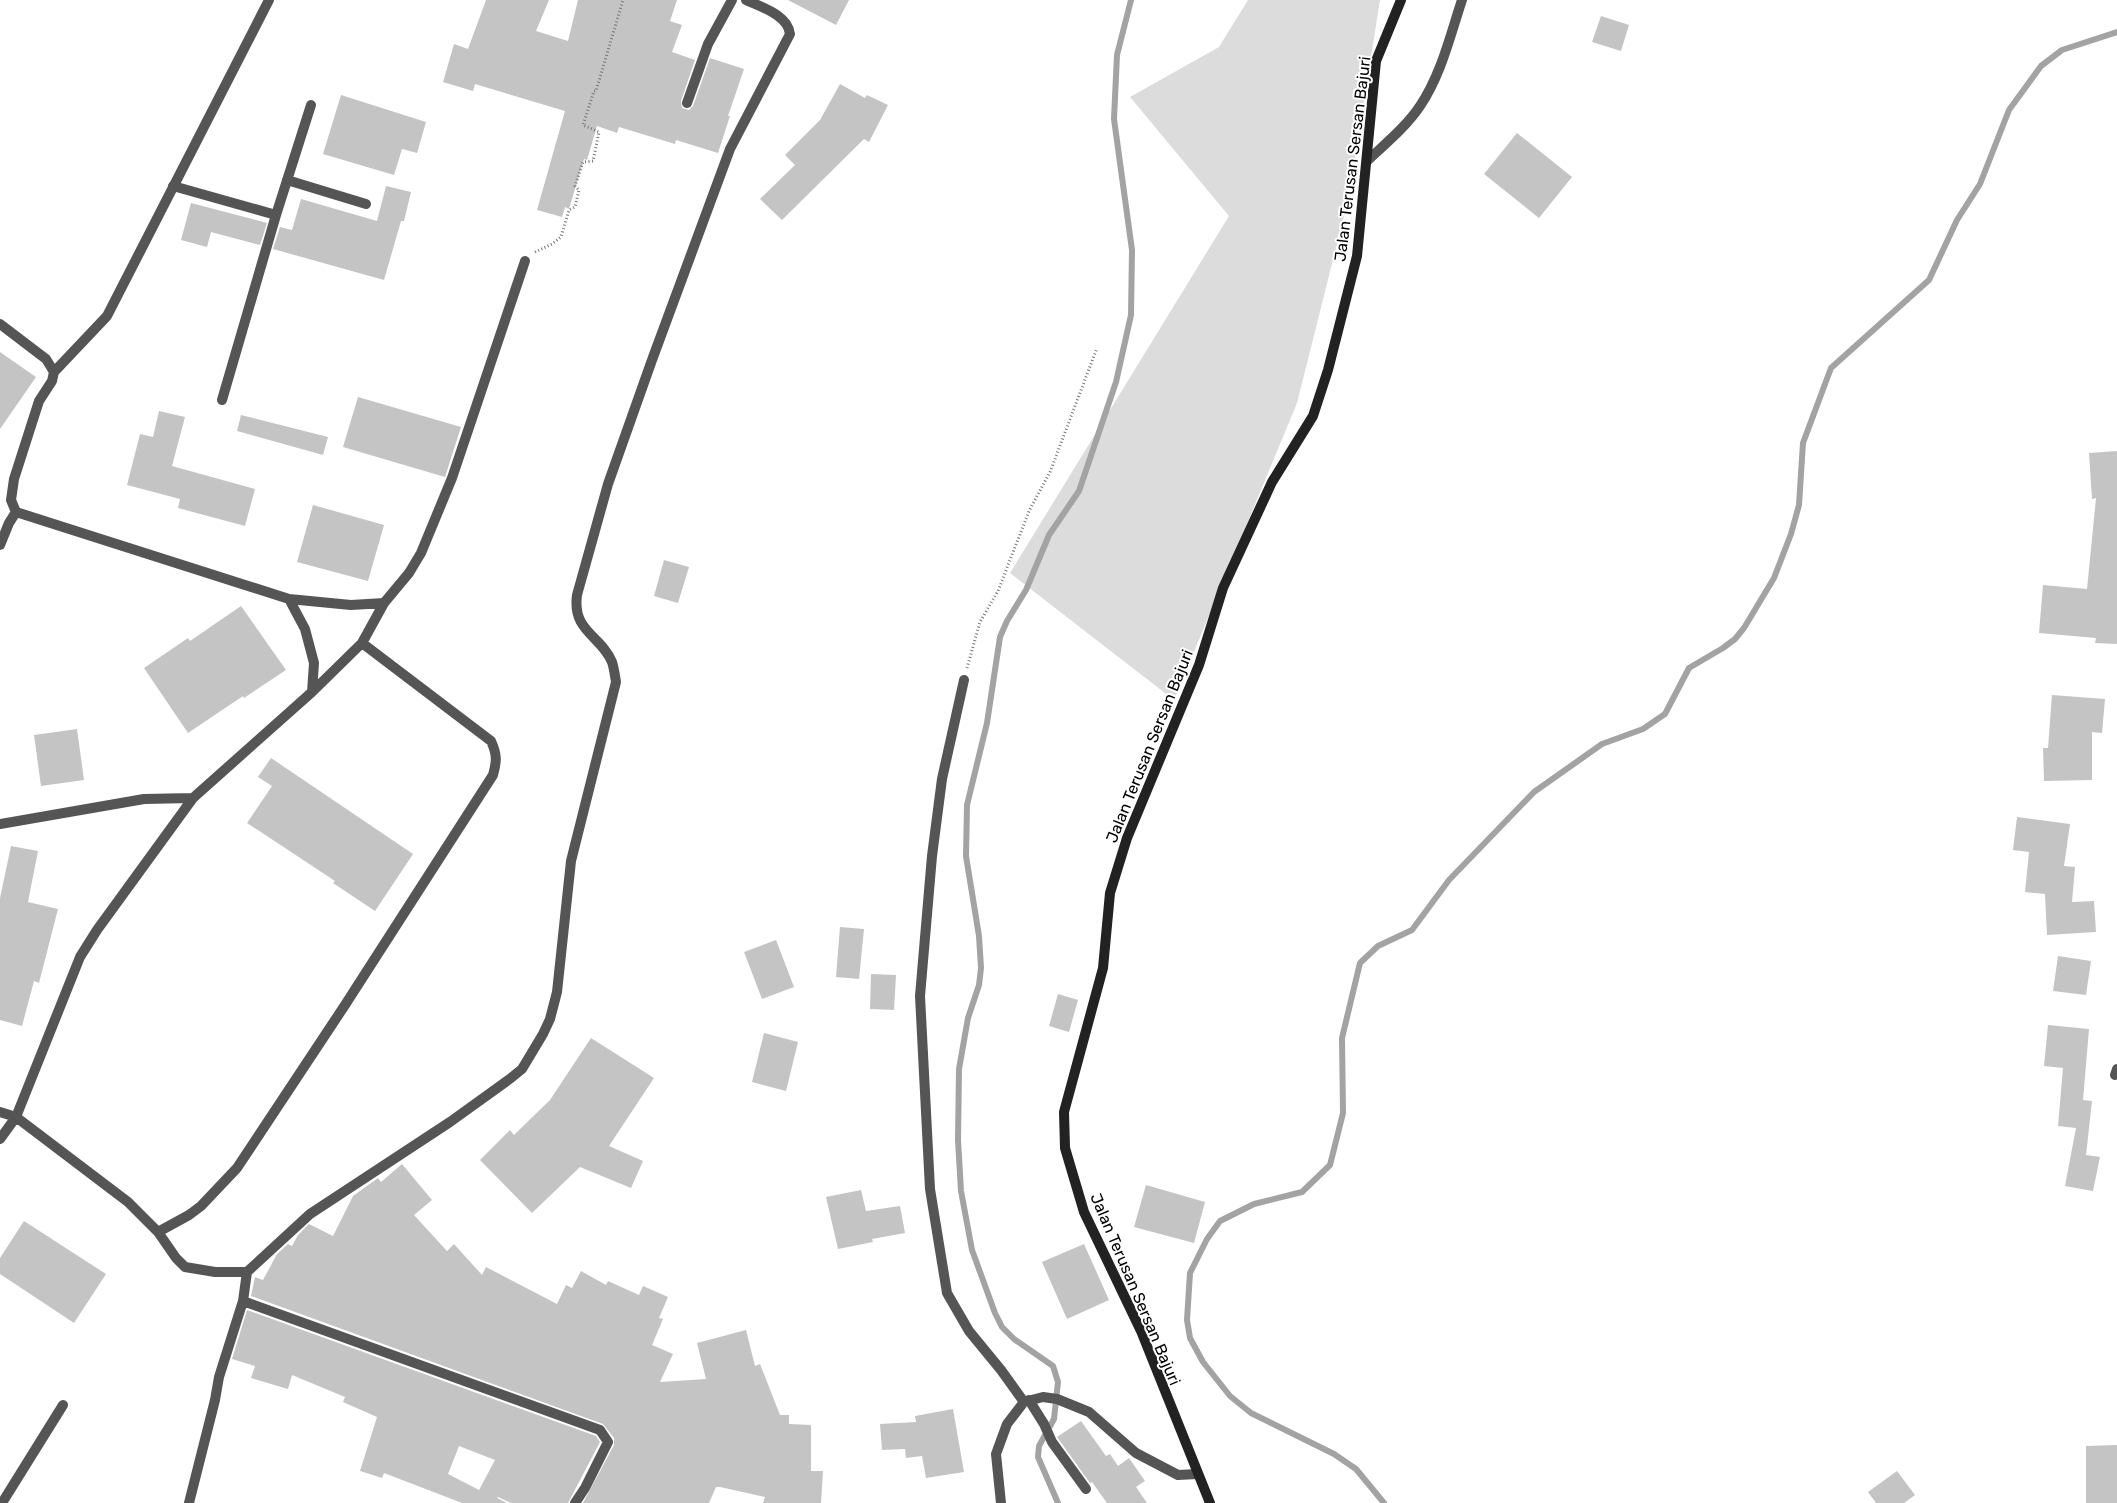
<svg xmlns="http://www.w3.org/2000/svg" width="2117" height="1503" font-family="Rubik,sans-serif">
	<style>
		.green { fill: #dcdcdc }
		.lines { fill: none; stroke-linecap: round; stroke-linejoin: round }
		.stream { stroke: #a3a3a3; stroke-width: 6 }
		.building { fill: #c4c4c4; fill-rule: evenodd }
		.path { stroke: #777; stroke-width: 3; stroke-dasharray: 1 2.5; stroke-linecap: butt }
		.service { stroke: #555; stroke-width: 10 }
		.minor { stroke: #555; stroke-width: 10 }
		.secondary { stroke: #222; stroke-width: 10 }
		.labels { text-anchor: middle; stroke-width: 4; stroke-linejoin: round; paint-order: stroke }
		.street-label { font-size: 16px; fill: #000; stroke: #fff }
	</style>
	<rect width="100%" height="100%" fill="#fff"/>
	<path class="green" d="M 1248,0 L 1380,0 L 1349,196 L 1297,403 L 1174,700 L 1010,573 L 1229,216 L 1130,97 L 1219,47 Z"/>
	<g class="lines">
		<path class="stream" d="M 1058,1503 L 1038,1457 L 1039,1446 L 1054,1419 L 1058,1382 L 1053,1366 L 1014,1339 L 1002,1327 L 995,1313 L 972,1250 L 961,1191 L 958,1140 L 959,1069 L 968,1018 L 979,985 L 981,968 L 979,936 L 966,856 L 967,805 L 987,723 L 1000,637 L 1007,621 L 1026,590 L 1049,535 L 1079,491 L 1116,382 L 1131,315 L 1132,250 L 1114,119 L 1117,55 L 1131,0
			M 1384,1503 L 1356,1469 L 1334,1454 L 1251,1413 L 1230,1396 L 1203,1362 L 1190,1338 L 1187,1320 L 1190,1273 L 1207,1239 L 1220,1221 L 1254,1204 L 1302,1192 L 1330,1165 L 1343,1113 L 1342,1038 L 1360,963 L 1378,946 L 1412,930 L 1449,880 L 1534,792 L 1602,744 L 1643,729 L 1665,714 L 1689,668 L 1723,648 L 1735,639 L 1744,628 L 1774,578 L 1791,534 L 1799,505 L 1803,443 L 1831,368 L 1929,280 L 1957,220 L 1980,184 L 2009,110 L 2041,66 L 2062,50 L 2117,32"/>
	</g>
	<path class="building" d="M 486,0 L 549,0 L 536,31 L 568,41 L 578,0 L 677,0 L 670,21 L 682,25 L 672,52 L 695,60 L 681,101 L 682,108 L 689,110 L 693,106 L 710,58 L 744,69 L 728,116 L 730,116 L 718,153 L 676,140 L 675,144 L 619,127 L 617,133 L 597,126 L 587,160 L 584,159 L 569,209 L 565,207 L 562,217 L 537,210 L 565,111 L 475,84 L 473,91 L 443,82 L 454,44 L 468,49 Z
		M 788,0 L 849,0 L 836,25 Z
		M 1601,16 L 1629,25 L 1621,51 L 1592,42 Z
		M 840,84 L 865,98 L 867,95 L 888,105 L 869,142 L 864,139 L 782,220 L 760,199 L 795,165 L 785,155 L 820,120 Z
		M 341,95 L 426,122 L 417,153 L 402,149 L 394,175 L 323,154 Z
		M 1517,133 L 1572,177 L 1539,218 L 1484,174 Z
		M 386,186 L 411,192 L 404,221 L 401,221 L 384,280 L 273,249 L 280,227 L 292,230 L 301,199 L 377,221 Z
		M 191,203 L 267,223 L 260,245 L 211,232 L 207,247 L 181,240 Z
		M 0,352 L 36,377 L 0,429 Z
		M 358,397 L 461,427 L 445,477 L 343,447 Z
		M 159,411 L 185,417 L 172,466 L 255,489 L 245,526 L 178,508 L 180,499 L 127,485 L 140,434 L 153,437 Z
		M 241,415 L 328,437 L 323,455 L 237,431 Z
		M 2117,451 L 2117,644 L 2095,643 L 2096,638 L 2039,633 L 2043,585 L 2087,589 L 2096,498 L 2092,499 L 2089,453 Z
		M 313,505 L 384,525 L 368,581 L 297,562 Z
		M 664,560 L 689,567 L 678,603 L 654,596 Z
		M 241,606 L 286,670 L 244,698 L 243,696 L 188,733 L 144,668 L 188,638 L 190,641 Z
		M 2052,695 L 2105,699 L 2102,733 L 2092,732 L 2092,780 L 2044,781 L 2043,748 L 2048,748 Z
		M 77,729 L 84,780 L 41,786 L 34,735 Z
		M 271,758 L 413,854 L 375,911 L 333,883 L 335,881 L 247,823 L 272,786 L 258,777 Z
		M 2017,817 L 2070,824 L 2064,866 L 2075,867 L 2072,902 L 2094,901 L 2096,932 L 2047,935 L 2045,894 L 2025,892 L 2029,852 L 2013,850 Z
		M 11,846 L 38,851 L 28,902 L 58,909 L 39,983 L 34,981 L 22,1026 L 0,1020 L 0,898 Z
		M 840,927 L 864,929 L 859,979 L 836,977 Z
		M 776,940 L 794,987 L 762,999 L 744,952 Z
		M 2058,956 L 2091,961 L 2086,995 L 2053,991 Z
		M 871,974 L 896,975 L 894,1010 L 870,1009 Z
		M 1058,994 L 1078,1000 L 1069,1032 L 1049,1026 Z
		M 2048,1025 L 2089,1029 L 2083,1100 L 2092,1101 L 2086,1155 L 2100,1157 L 2093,1191 L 2065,1186 L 2076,1128 L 2058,1126 L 2063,1068 L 2044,1066 Z
		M 764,1033 L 798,1042 L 786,1091 L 752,1082 Z
		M 591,1038 L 654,1078 L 609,1146 L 643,1161 L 631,1188 L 580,1167 L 532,1213 L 480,1160 L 510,1130 L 514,1135 L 550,1100 Z
		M 402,1164 L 432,1200 L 414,1215 L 447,1251 L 454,1244 L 482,1275 L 486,1267 L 557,1304 L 566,1285 L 572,1288 L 581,1271 L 606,1285 L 608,1281 L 639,1295 L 643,1286 L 668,1297 L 659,1318 L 663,1319 L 652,1345 L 673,1354 L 660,1382 L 706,1379 L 697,1343 L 746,1330 L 755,1366 L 760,1364 L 780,1415 L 789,1415 L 789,1424 L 811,1425 L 811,1471 L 823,1471 L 821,1503 L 763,1503 L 765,1497 L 720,1487 L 716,1487 L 709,1503 L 583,1503 L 614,1445 L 614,1438 L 603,1424 L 251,1296 L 255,1277 L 263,1280 L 277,1254 L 288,1244 L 292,1246 L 298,1235 L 309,1224 L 333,1236 L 353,1196 L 378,1178 L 381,1182 Z
		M 1146,1185 L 1205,1202 L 1194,1243 L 1134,1227 Z
		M 861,1190 L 866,1211 L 900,1206 L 905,1233 L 872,1239 L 873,1242 L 838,1249 L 826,1197 Z
		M 24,1221 L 106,1274 L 74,1323 L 0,1274 L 0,1258 Z
		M 1084,1244 L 1109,1300 L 1067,1319 L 1042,1262 Z
		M 247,1310 L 596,1436 L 600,1442 L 568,1503 L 511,1503 L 498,1497 L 497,1498 L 507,1503 L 462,1503 L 384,1473 L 382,1478 L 360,1471 L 377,1417 L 343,1402 L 345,1397 L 292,1375 L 288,1389 L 251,1378 L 255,1366 L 232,1359 ZM 459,1446 L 495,1460 L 479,1490 L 448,1474 Z
		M 953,1409 L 964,1472 L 926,1478 L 922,1456 L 906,1458 L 905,1449 L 882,1450 L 880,1424 L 916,1422 L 915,1416 Z
		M 1081,1421 L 1106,1456 L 1110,1454 L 1118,1466 L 1129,1458 L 1145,1481 L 1136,1487 L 1147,1503 L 1107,1503 L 1092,1482 L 1090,1483 L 1057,1437 Z
		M 2117,1445 L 2117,1503 L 2086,1503 L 2086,1446 Z
		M 1897,1471 L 1915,1495 L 1904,1503 L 1876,1503 L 1868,1492 Z"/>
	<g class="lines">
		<path class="path" d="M 535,252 L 552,244 L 561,237 L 569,210 L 575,207 L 579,190 L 575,186 L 583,162 L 593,161 L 599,132 L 583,125 L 594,91 L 596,91 L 623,0
			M 967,668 L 980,622 L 998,591 L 1029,511 L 1050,472 L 1097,348"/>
		<path class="service" d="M 287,180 L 366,204
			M 173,186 L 276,215
			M 222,400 L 276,215 L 311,105
			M 1029,1400 L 1044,1424 L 1052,1442 L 1086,1489"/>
		<path class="minor" d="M 687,103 L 708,44 L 732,0
			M 1367,161 C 1385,144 1406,127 1420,106 C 1441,75 1450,36 1462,0
			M 0,324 L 46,359 L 54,372 L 52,381 L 39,401 L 14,479 L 11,500 L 16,512
			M 54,372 L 107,316 L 269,0
			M 0,545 L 9,523 L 16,512
			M 289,599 L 351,605 L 384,603
			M 964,680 L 942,779 L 932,856 L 920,996 L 930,1189 L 947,1293 L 969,1331 L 1001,1370 L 1024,1402
			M 312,692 L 362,643 L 384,603 L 409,573 L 421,553 L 452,478 L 525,261
			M 0,824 L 144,799 L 193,798
			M 2115,1075 L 2117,1069
			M 0,1112 L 16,1117 L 128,1202 L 158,1232 L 176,1258 L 185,1267 L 215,1272 L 247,1272
			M 0,1139 L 16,1117 L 80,957 L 97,930 L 193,798 L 312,692 L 314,663 L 305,629 L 289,599 L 16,512
			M 158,1232 L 189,1215 L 201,1206 L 237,1168 L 345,1005 L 493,775 C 497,761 497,754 491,741 L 362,643
			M 243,1301 L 600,1430 L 608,1442 L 585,1488 L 575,1503
			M 2,1503 L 63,1405
			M 189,1503 L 215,1400 L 219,1377 L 243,1301 L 247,1272 L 310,1214 L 450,1122 L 511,1078 L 522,1069 L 543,1034 L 550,1019 L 557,992 L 571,861 L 616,682 C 615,676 614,668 612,662 C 601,635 572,632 577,595 L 608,484 L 652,360 L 730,149 L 790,34 C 788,15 761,7 746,0
			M 1001,1503 L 996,1454 L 1007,1424 L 1024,1402 L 1043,1397 L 1057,1399 L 1089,1412 L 1136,1453 L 1178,1475 L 1197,1474"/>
		<path class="secondary" d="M 1210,1503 L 1141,1331 L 1084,1212 L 1065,1148 L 1064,1112 L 1103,968 L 1110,893 L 1127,838 L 1199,665 L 1223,588 L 1272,482 L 1313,416 L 1328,370 L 1357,256 L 1376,61 L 1401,0"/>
	</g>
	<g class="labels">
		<g class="street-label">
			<text transform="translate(1352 159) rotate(-83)" y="6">Jalan Terusan Sersan Bajuri</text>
			<text transform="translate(1149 746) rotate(-68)" y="6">Jalan Terusan Sersan Bajuri</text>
			<text transform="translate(1136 1289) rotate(67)" y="6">Jalan Terusan Sersan Bajuri</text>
		</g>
	</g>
</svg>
